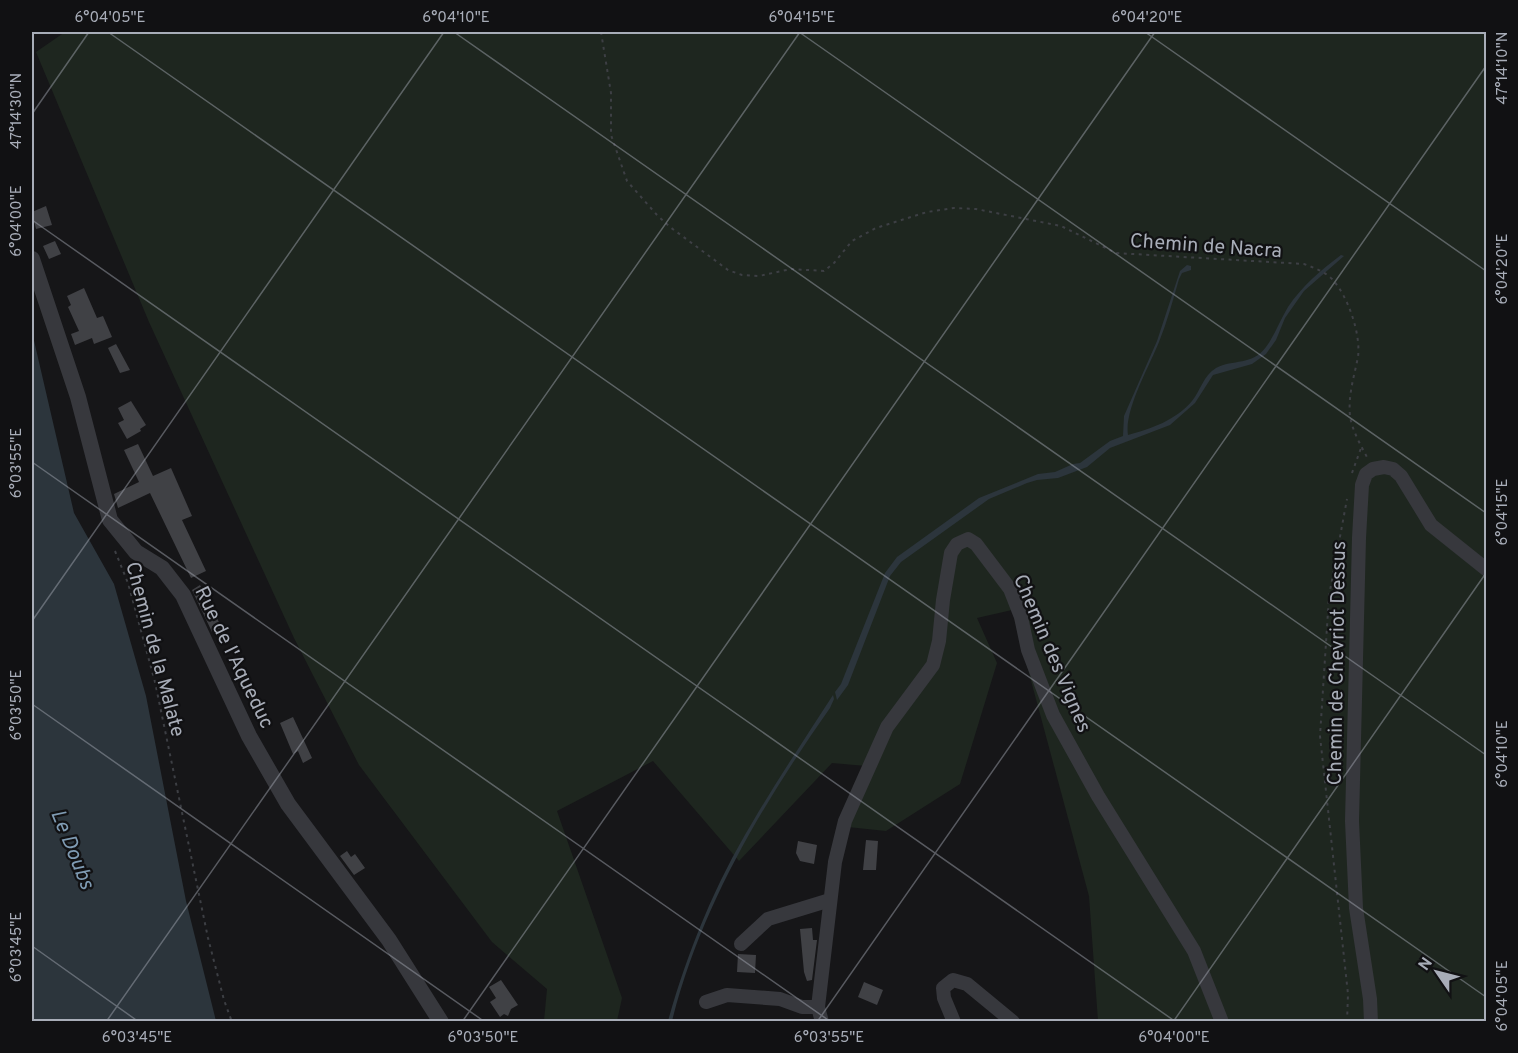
<svg xmlns="http://www.w3.org/2000/svg" width="1518" height="1053" font-family="Overpass,sans-serif">
	<style>
		.green { fill: #1e261f }
		.water { fill: #2c353c }
		.building { fill: #404145 }
		.lines { fill: none; stroke-linecap: round; stroke-linejoin: round }
		.path { stroke: #3d3f44; stroke-width: 2; stroke-dasharray: 3 4.5; stroke-linecap: butt }
		.minor { stroke: #37383d; stroke-width: 14 }
		.tertiary { stroke: #37383d; stroke-width: 16 }
		.ticks { fill: none; stroke: #a8adb8; stroke-width: 1.5; stroke-opacity: 0.45 }
		.labels { text-anchor: middle; stroke-width: 4.5; stroke-linejoin: round; paint-order: stroke }
		.street-label { font-size: 20px; fill: #a8adb8; stroke: #111113 }
		.water-label { font-size: 21px; font-style: italic; fill: #7f9bb3; stroke: #111113 }
		.neatline { fill: none; stroke: #a8adb8; stroke-width: 2 }
		.ticks-label { font-size: 15px; text-anchor: middle; fill: #a8adb8 }
	</style>
	<rect width="100%" height="100%" fill="#161618"/>
	<path class="green" d="M 65,32 L 1486,32 L 1486,1021 L 1098,1021 L 1089,896 L 1012,610 L 977,618 L 997,663 L 960,784 L 886,831 L 848,827 L 866,766 L 832,763 L 739,861 L 653,761 L 557,811 L 622,998 L 617,1021 L 544,1021 L 547,989 L 492,942 L 359,765 L 294,638 L 149,322 L 36,52 Z"/>
	<path class="water" d="M 1341,255 L 1344,256 L 1304,291 L 1285,318 L 1276,340 L 1266,354 L 1252,364 L 1213,375 L 1195,403 L 1170,425 L 1110,448 L 1087,467 L 1058,478 L 1037,480 L 1027,483 L 989,499 L 901,562 L 890,576 L 848,685 L 837,700 L 835,692 L 841,684 L 885,573 L 897,557 L 979,498 L 1038,474 L 1055,472 L 1073,464 L 1080,463 L 1110,441 L 1123,436 L 1124,416 L 1157,341 L 1180,271 L 1187,265 L 1191,266 L 1191,270 L 1182,273 L 1179,279 C 1173,300 1167,322 1159,342 C 1149,367 1124,410 1128,435 C 1151,429 1176,420 1192,401 C 1201,390 1203,376 1216,368 C 1233,359 1252,366 1266,347 C 1275,335 1280,320 1288,307 C 1302,286 1321,270 1341,255 Z
		M 32,332 L 74,513 L 114,584 L 146,696 L 186,901 L 216,1021 L 32,1021 Z
		M 833,695 L 834,699 L 830,708 C 762,805 701,906 672,1021 L 668,1021 C 687,953 715,884 752,823 C 777,780 806,737 833,695 Z"/>
	<path class="building" d="M 46,206 L 52,225 L 36,229 L 32,212 Z
		M 55,241 L 61,254 L 49,259 L 43,246 Z
		M 84,288 L 97,318 L 103,316 L 112,337 L 94,344 L 92,338 L 75,345 L 71,334 L 79,331 L 68,307 L 71,305 L 67,296 Z
		M 116,344 L 130,370 L 120,373 L 108,348 Z
		M 131,401 L 146,425 L 140,429 L 141,431 L 127,439 L 118,423 L 124,420 L 118,408 Z
		M 138,444 L 153,476 L 171,468 L 192,516 L 182,520 L 206,571 L 191,578 L 150,493 L 118,508 L 114,494 L 139,482 L 124,450 Z
		M 200,585 L 222,628 L 212,632 L 192,590 Z
		M 293,717 L 312,758 L 303,763 L 298,751 L 293,754 L 280,723 Z
		M 866,840 L 878,841 L 876,870 L 863,870 Z
		M 798,841 L 817,845 L 814,864 L 800,861 L 796,853 Z
		M 347,851 L 351,857 L 355,854 L 365,868 L 354,875 L 340,856 Z
		M 812,928 L 813,940 L 817,940 L 812,980 L 807,981 L 804,972 L 800,929 Z
		M 738,954 L 756,955 L 755,973 L 737,972 Z
		M 501,980 L 518,1005 L 511,1009 L 508,1016 L 504,1014 L 500,1017 L 490,1002 L 496,998 L 489,987 Z
		M 864,982 L 883,990 L 877,1005 L 858,997 Z"/>
	<g class="lines">
		<path class="path" d="M 601,32 L 611,93 L 611,135 L 627,181 L 657,215 L 670,227 L 728,270 L 742,275 L 759,276 L 791,269 L 824,271 L 834,263 L 852,241 L 876,228 L 927,212 L 954,208 L 976,209 L 1061,226 L 1116,253 L 1304,264 C 1314,268 1324,271 1332,279 C 1348,296 1361,334 1358,357 C 1354,377 1348,395 1350,416 C 1352,430 1361,446 1368,459
			M 1352,473 L 1361,448
			M 115,551 L 128,583 L 155,682 L 208,938 L 224,1000 L 232,1022
			M 1347,1022 L 1348,994 L 1320,736 L 1329,596 L 1347,499"/>
		<path class="minor" d="M 741,944 L 768,919 L 830,900
			M 706,1002 L 727,995 L 780,999 L 802,1007 L 818,1007
			M 822,1022 L 818,1007 L 835,862 L 845,821 L 887,727 L 933,665 L 939,641 L 943,600 L 951,553 L 957,544 L 968,539 L 976,544 L 1010,589 L 1021,617 L 1028,650 L 1053,715 L 1098,796 L 1194,951 L 1222,1022
			M 954,1022 L 944,998 L 943,988 L 953,980 L 967,984 L 1013,1022
			M 1371,1022 L 1370,999 L 1356,908 L 1352,821 L 1359,538 L 1362,485 L 1366,474 L 1373,469 L 1384,467 L 1393,469 L 1401,476 L 1431,525 L 1486,569"/>
		<path class="tertiary" d="M 32,259 L 78,397 L 110,520 L 136,552 L 162,568 L 183,595 L 249,736 L 288,804 L 389,940 L 441,1022"/>
	</g>
	<path class="ticks" d="M 108,32 L 1486,997M 454,32 L 1486,755M 799,32 L 1486,513M 1145,32 L 1486,271M 32,114 L 89,32M 32,220 L 1176,1022M 32,462 L 831,1022M 32,621 L 444,32M 32,704 L 485,1022M 32,946 L 139,1022M 106,1022 L 800,32M 462,1022 L 1155,32M 817,1022 L 1486,66M 1173,1022 L 1486,573"/>
	<g class="labels">
		<g class="street-label">
			<text transform="translate(1206 245) rotate(4)" y="7">Chemin de Nacra</text>
			<text transform="translate(156 649) rotate(75)" y="7">Chemin de la Malate</text>
			<text transform="translate(1053 653) rotate(67)" y="7">Chemin des Vignes</text>
			<text transform="translate(235 657) rotate(64)" y="7">Rue de l'Aqueduc</text>
			<text transform="translate(1336 663) rotate(-89)" y="7">Chemin de Chevriot Dessus</text>
		</g>
		<g class="water-label">
			<text transform="translate(73 849) rotate(68)" y="7">Le Doubs</text>
		</g>
	</g>
	<rect width="1518" height="1053" fill="none" stroke="#111113" stroke-width="66"/>
	<g transform="translate(1437 972) rotate(305)" stroke="#111113" stroke-width="4.5" paint-order="stroke">
	<path d="M0-4.5L10 22L0 15L-10 22Z" fill="#a8adb8"/>
	<text y="-9" font-size="16" font-weight="bold" text-anchor="middle" fill="#a8adb8">N</text>
	</g>
	<rect x="33" y="33" width="1452" height="987" class="neatline"/>
	<g class="ticks-label">
		<text x="110" y="22">6°04'05"E</text>
		<text x="456" y="22">6°04'10"E</text>
		<text x="802" y="22">6°04'15"E</text>
		<text x="1147" y="22">6°04'20"E</text>
		<text transform="translate(1502 68) rotate(-90)" y="5">47°14'10"N</text>
		<text transform="translate(16 111) rotate(-90)" y="5">47°14'30"N</text>
		<text transform="translate(16 221) rotate(-90)" y="5">6°04'00"E</text>
		<text transform="translate(1502 269) rotate(-90)" y="5">6°04'20"E</text>
		<text transform="translate(16 463) rotate(-90)" y="5">6°03'55"E</text>
		<text transform="translate(1502 512) rotate(-90)" y="5">6°04'15"E</text>
		<text transform="translate(16 705) rotate(-90)" y="5">6°03'50"E</text>
		<text transform="translate(1502 754) rotate(-90)" y="5">6°04'10"E</text>
		<text transform="translate(16 947) rotate(-90)" y="5">6°03'45"E</text>
		<text transform="translate(1502 996) rotate(-90)" y="5">6°04'05"E</text>
		<text x="137" y="1042">6°03'45"E</text>
		<text x="483" y="1042">6°03'50"E</text>
		<text x="829" y="1042">6°03'55"E</text>
		<text x="1174" y="1042">6°04'00"E</text>
	</g>
</svg>
